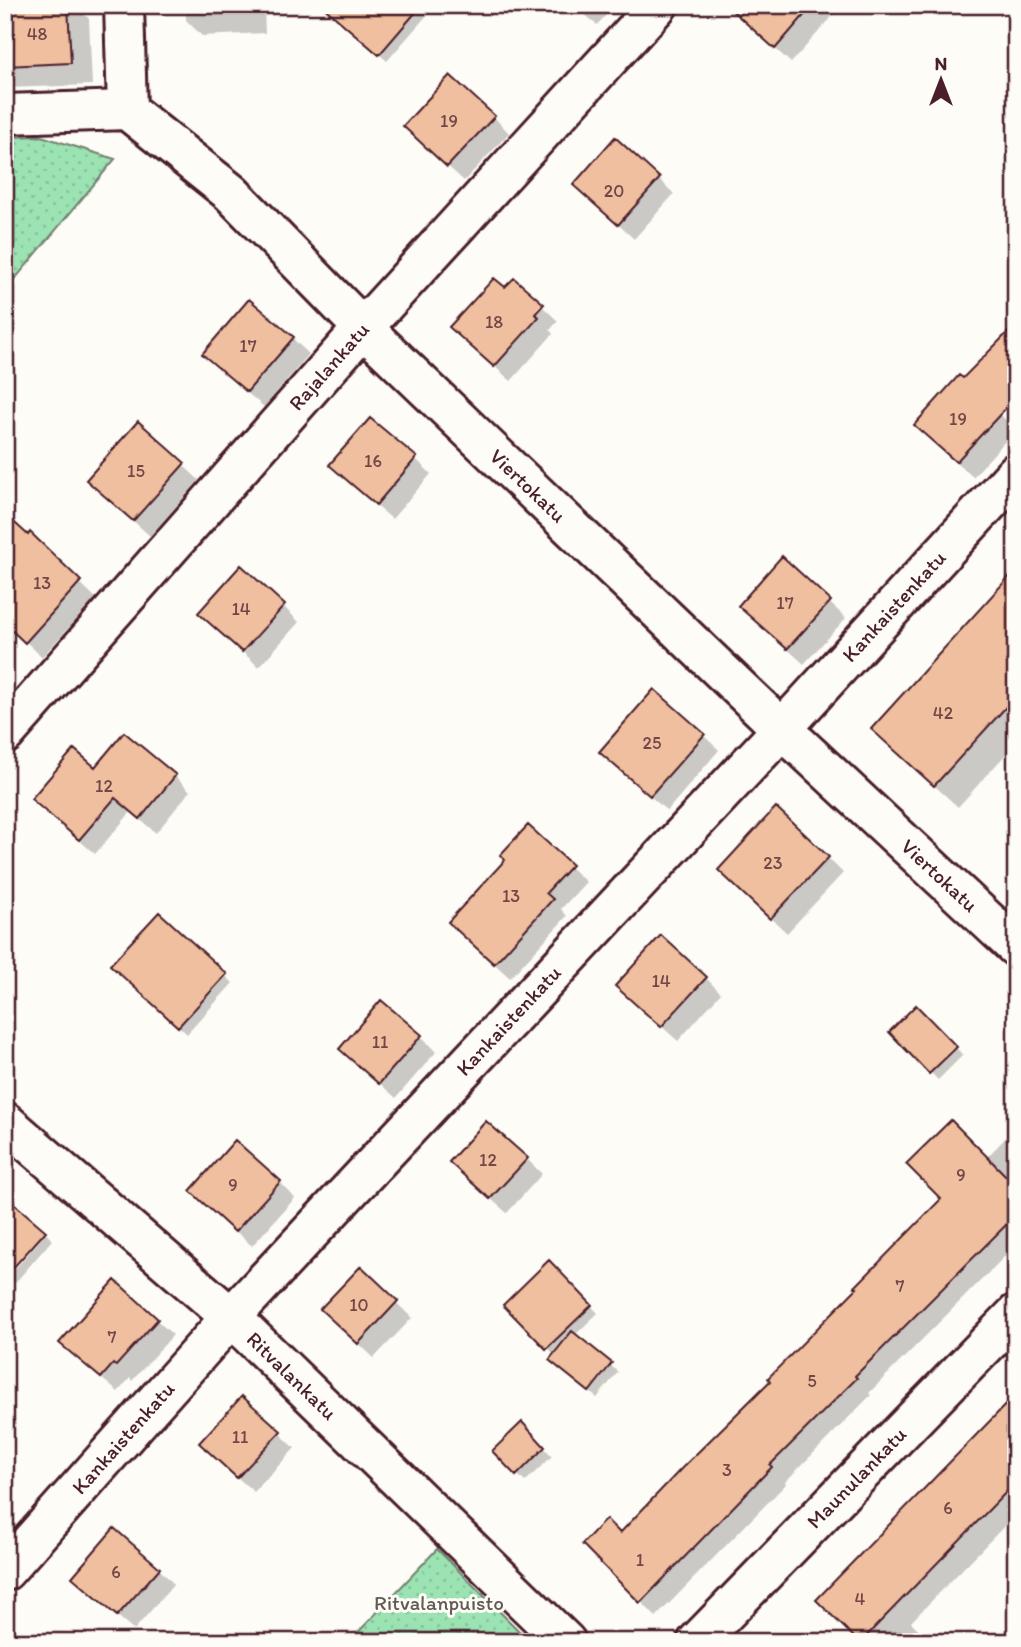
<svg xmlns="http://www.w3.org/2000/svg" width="1021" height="1647" font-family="Itim,sans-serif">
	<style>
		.park { fill: url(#park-dots); stroke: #72816e; stroke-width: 2 }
		.shadow { fill: #0003 }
		.building { fill: #efbf9f; stroke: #4a1f2b; stroke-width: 2 }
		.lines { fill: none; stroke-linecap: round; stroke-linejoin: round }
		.street-casing { stroke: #4a1f2b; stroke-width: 44 }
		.street { stroke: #fdfcf7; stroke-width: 38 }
		.labels { text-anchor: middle; stroke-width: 6; stroke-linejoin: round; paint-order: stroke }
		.number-label { font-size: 18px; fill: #734748 }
		.street-label { font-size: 21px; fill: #4a1f2b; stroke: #fdfcf7 }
		.park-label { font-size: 21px; fill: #625a54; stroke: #fdfcf7 }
	</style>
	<defs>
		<pattern id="park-dots" width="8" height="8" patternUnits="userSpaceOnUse" patternTransform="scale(1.75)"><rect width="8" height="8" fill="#9be3b2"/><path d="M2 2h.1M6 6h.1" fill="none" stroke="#87c299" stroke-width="1.8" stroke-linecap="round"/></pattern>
	</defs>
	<rect width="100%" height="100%" fill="#fdfcf7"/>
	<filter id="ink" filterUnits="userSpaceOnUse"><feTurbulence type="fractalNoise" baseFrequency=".0143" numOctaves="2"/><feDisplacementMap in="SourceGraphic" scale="14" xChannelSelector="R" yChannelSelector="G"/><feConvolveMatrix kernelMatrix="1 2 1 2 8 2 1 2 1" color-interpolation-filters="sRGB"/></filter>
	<g filter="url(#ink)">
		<path class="park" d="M 41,136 L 115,159 L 5,291 L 5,137 Z
			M 437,1549 L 530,1642 L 349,1642 Z"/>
		<path class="shadow" d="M 5,5 L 76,5 L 89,19 L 92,85 L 5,88 Z
			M 186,5 L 264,5 L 265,33 L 202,36 L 186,20 Z
			M 419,5 L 428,14 L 387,61 L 351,29 Z
			M 574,5 L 615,5 L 597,25 Z
			M 737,5 L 830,5 L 836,12 L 791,63 L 749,25 Z
			M 494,117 L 509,133 L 464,181 L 420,141 Z
			M 659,179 L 674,194 L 634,239 L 575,185 Z
			M 514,280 L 558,321 L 550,330 L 553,334 L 511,381 L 467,342 L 505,290 Z
			M 249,302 L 293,339 L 309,354 L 264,407 L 220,370 L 205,354 Z
			M 1000,414 L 1015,430 L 973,477 L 932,441 Z
			M 139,424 L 199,480 L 150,536 L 104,495 Z
			M 415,458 L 431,474 L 392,519 L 347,481 L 332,465 Z
			M 31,536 L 96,598 L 42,657 L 5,622 Z
			M 782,559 L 846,618 L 804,664 L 756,621 Z
			M 1016,570 L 1016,743 L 958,807 L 896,751 Z
			M 283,606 L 299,622 L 259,667 L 216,628 Z
			M 703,735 L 719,750 L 667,811 L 617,767 Z
			M 95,770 L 175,776 L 190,791 L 156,833 L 131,812 L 95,854 L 49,814 Z
			M 528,827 L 586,882 L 561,909 L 567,916 L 510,978 L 466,938 L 507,860 Z
			M 828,858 L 843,873 L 787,933 L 736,886 Z
			M 159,914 L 233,983 L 187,1034 L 120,972 Z
			M 706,978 L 721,993 L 678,1041 L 633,1001 Z
			M 916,1007 L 963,1055 L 938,1080 L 891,1032 Z
			M 421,1036 L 436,1052 L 396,1098 L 341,1049 Z
			M 1016,1127 L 1016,1245 L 869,1393 L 871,1395 L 785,1482 L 786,1484 L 656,1617 L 584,1544 L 620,1536 L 772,1381 Z
			M 527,1159 L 542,1174 L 507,1213 L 467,1178 Z
			M 280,1182 L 295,1198 L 252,1246 L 208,1206 Z
			M 46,1233 L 52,1240 L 15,1283 L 8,1277 Z
			M 549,1262 L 598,1313 L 575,1335 L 618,1372 L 597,1398 L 559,1367 L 555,1355 L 506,1305 Z
			M 361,1268 L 412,1318 L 374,1358 L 338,1324 Z
			M 115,1282 L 173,1335 L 132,1381 L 130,1378 L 118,1392 L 77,1358 L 62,1343 Z
			M 1016,1395 L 1016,1514 L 911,1622 L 920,1631 L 910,1642 L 860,1642 Z
			M 522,1425 L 552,1456 L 525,1482 L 494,1451 Z
			M 279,1433 L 295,1448 L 254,1492 L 216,1459 Z
			M 159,1569 L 174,1584 L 134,1630 L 89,1592 Z"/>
		<path class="building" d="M 5,5 L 68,5 L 71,63 L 5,66 Z
			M 321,5 L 422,5 L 379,55 Z
			M 726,5 L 813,5 L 775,49 Z
			M 450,75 L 495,116 L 447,167 L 403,126 Z
			M 615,137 L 660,178 L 618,225 L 573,185 Z
			M 494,278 L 505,287 L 514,278 L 544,304 L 535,314 L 539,317 L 494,367 L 449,327 Z
			M 249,299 L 294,337 L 247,392 L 202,354 Z
			M 1016,324 L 1016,397 L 956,462 L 914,425 L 959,375 L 963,378 Z
			M 370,418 L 417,457 L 376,505 L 329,465 Z
			M 138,421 L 185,463 L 133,521 L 86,480 Z
			M 5,514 L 28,535 L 30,532 L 81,581 L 25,643 L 5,624 Z
			M 782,556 L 831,601 L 787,649 L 738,606 Z
			M 241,565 L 285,605 L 242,652 L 198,613 Z
			M 1016,569 L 1016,696 L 934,786 L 871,729 Z
			M 654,689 L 705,734 L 650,796 L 599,752 Z
			M 124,732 L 176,775 L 140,819 L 115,798 L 79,840 L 31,799 L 74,749 L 95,767 Z
			M 776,807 L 829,857 L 770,919 L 718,870 Z
			M 528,825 L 572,865 L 546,893 L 553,899 L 494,964 L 448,922 L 505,860 L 500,855 Z
			M 159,912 L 227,974 L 178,1027 L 110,965 Z
			M 661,935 L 707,977 L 661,1027 L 615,986 Z
			M 381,1000 L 422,1035 L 379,1084 L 339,1049 Z
			M 916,1005 L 957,1047 L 929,1074 L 889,1032 Z
			M 951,1120 L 1016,1186 L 1016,1215 L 855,1376 L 857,1378 L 770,1465 L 772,1467 L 640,1603 L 582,1544 L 606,1519 L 620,1533 L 682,1468 L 770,1381 L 768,1378 L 857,1288 L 855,1287 L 941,1199 L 906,1164 Z
			M 486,1121 L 528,1158 L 490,1199 L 449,1162 Z
			M 235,1140 L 281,1181 L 235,1232 L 190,1191 Z
			M 5,1196 L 46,1231 L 5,1277 Z
			M 549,1260 L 592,1305 L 546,1349 L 503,1305 Z
			M 361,1266 L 398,1301 L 358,1344 L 320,1309 Z
			M 115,1280 L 158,1319 L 116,1366 L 113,1364 L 101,1378 L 59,1343 Z
			M 572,1331 L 612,1363 L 589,1392 L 549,1360 Z
			M 1016,1394 L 1016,1482 L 877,1625 L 861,1642 L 859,1642 L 816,1600 Z
			M 242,1396 L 281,1431 L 237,1478 L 199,1443 Z
			M 522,1422 L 545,1447 L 516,1476 L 492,1451 Z
			M 114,1528 L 160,1568 L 117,1616 L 72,1577 Z"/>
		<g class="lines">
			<g class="street-casing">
				<g id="street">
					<path d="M 124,5 L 127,110"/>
					<path id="s1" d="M 5,114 L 127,110 L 231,193 L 363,328 L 782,729 L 1016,947"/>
					<path id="s2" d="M 5,734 L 363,328 L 658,5"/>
					<path id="s3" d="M 5,1122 L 231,1317 L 566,1642"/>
					<path id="s4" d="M 5,1571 L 231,1317 L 782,729 L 1016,473"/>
					<path id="s5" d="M 697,1642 L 1016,1314"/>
				</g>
			</g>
			<use href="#street" class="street"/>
		</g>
	</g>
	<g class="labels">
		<g class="number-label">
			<text x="37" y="40">48</text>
			<text x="449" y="127">19</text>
			<text x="614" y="197">20</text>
			<text x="494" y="328">18</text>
			<text x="248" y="352">17</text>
			<text x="958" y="425">19</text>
			<text x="373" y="467">16</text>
			<text x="136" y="477">15</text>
			<text x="42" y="589">13</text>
			<text x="785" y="609">17</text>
			<text x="241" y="615">14</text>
			<text x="943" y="719">42</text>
			<text x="652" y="749">25</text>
			<text x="104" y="792">12</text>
			<text x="773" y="869">23</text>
			<text x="511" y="902">13</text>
			<text x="661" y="987">14</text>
			<text x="380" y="1048">11</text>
			<text x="488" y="1166">12</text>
			<text x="961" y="1181">9</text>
			<text x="233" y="1191">9</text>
			<text x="900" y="1292">7</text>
			<text x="359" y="1311">10</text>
			<text x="112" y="1343">7</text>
			<text x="812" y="1387">5</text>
			<text x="240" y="1443">11</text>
			<text x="727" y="1476">3</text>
			<text x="948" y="1514">6</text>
			<text x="640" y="1566">1</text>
			<text x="116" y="1578">6</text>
			<text x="860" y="1605">4</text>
		</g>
		<g class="street-label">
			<text dy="7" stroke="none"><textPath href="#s2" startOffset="490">Rajalankatu</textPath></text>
			<text dy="7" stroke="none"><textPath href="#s1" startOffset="672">Viertokatu</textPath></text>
			<text dy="7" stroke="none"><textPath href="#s4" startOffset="1312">Kankaistenkatu</textPath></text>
			<text dy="7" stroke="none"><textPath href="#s1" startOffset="1239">Viertokatu</textPath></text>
			<text dy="7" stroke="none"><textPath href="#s4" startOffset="746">Kankaistenkatu</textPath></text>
			<text dy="7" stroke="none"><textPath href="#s3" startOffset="383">Ritvalankatu</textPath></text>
			<text dy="7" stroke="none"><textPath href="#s4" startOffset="178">Kankaistenkatu</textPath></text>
			<text dy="7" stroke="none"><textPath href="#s5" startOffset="229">Maunulankatu</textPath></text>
		</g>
		<g class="park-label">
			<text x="439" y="1610">Ritvalanpuisto</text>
		</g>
	</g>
	<rect width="1021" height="1647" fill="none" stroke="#fdfcf7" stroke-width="28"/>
	<rect x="14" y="14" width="993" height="1619" fill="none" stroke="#4a1f2b" stroke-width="2.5" filter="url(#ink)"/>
	<g transform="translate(941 80)" stroke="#fdfcf7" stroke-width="5" paint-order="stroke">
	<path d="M0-5L12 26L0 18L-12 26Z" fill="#4a1f2b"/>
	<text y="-10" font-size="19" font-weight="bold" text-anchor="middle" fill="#4a1f2b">N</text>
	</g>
</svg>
